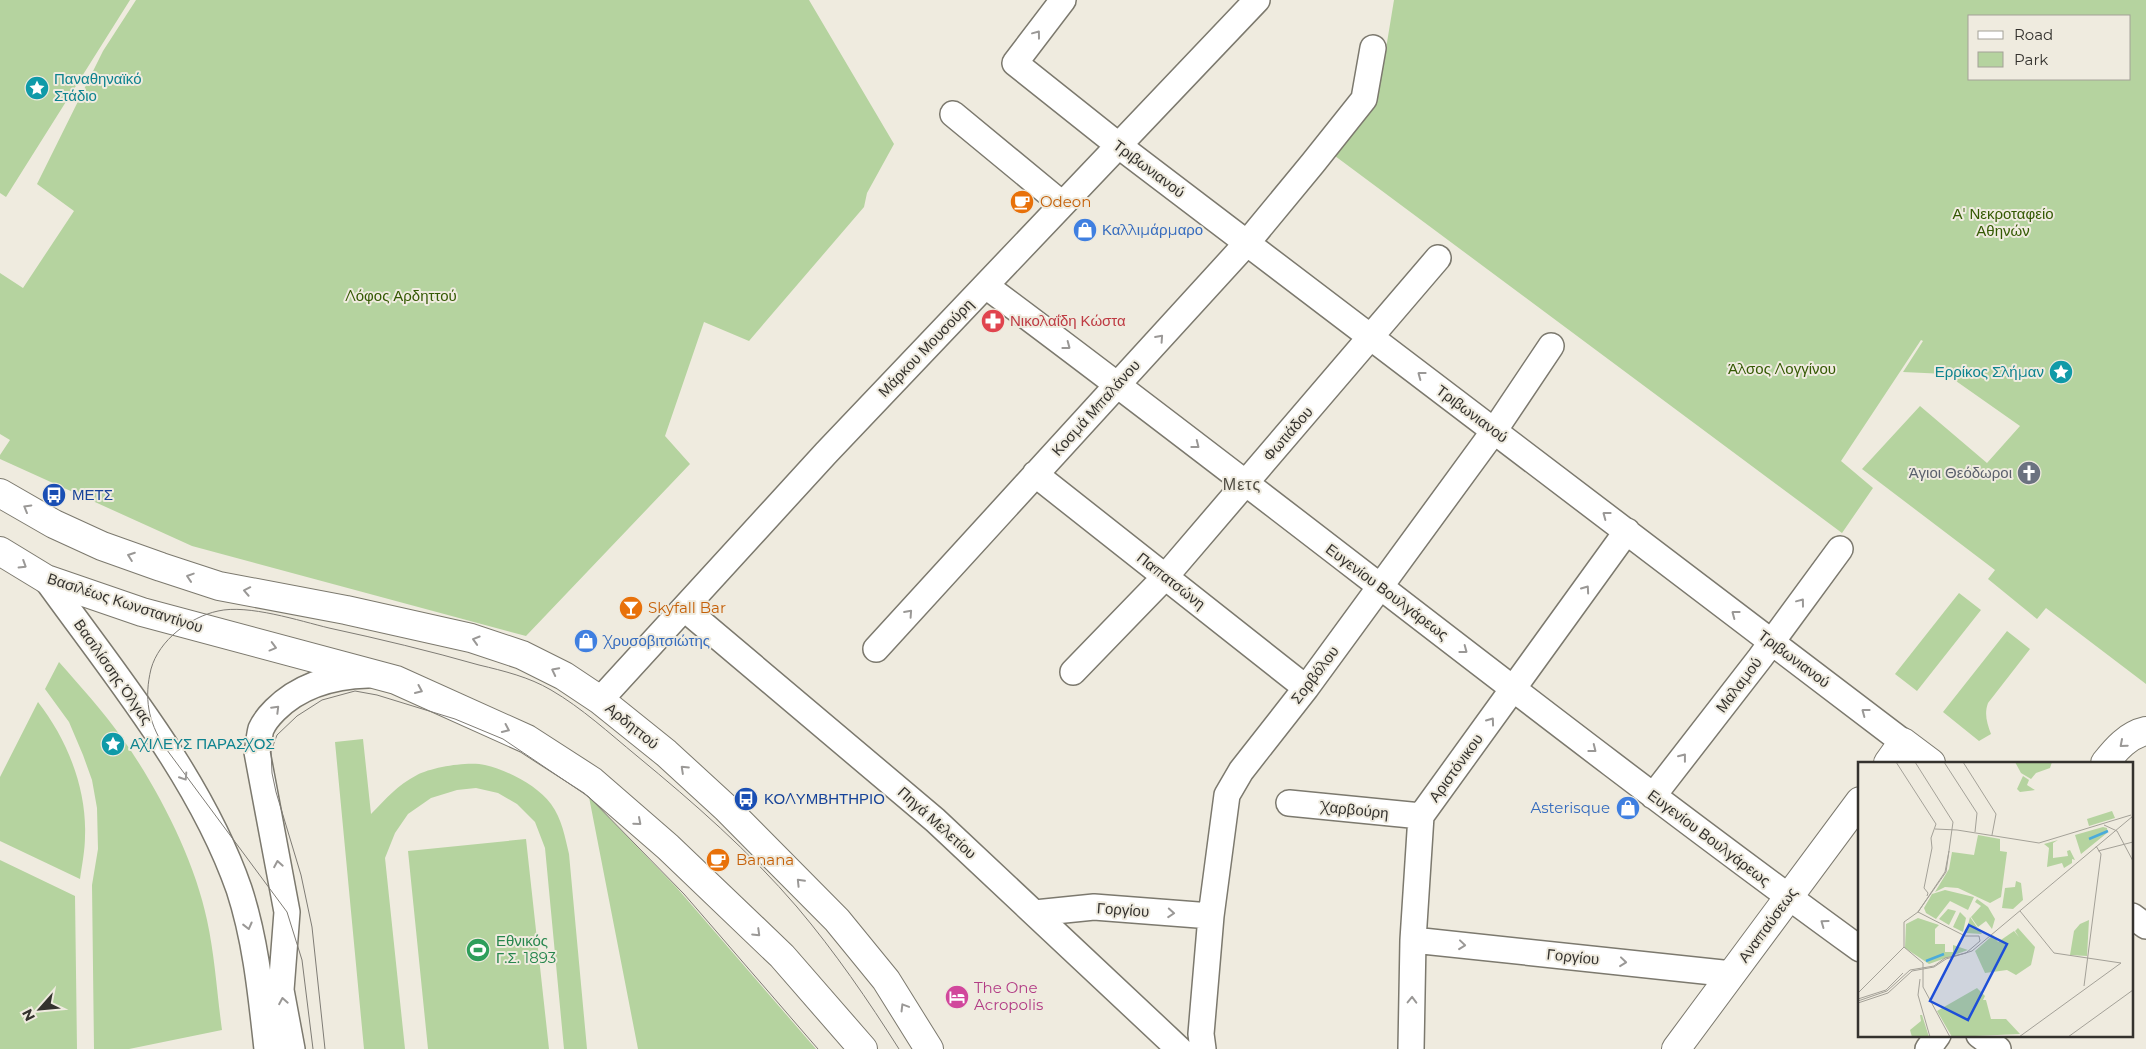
<svg xmlns="http://www.w3.org/2000/svg" width="2146" height="1049" font-family="Montserrat,sans-serif">
	<style>
		.green { fill: #b5d39f; fill-rule: evenodd }
		.lines { fill: none; stroke-linecap: round; stroke-linejoin: round }
		.street-casing { stroke: #7c796e; stroke-width: 28 }
		.secondary-casing { stroke: #7c796e; stroke-width: 30 }
		.primary-casing { stroke: #7c796e; stroke-width: 30 }
		.street { stroke: #fff; stroke-width: 25 }
		.secondary { stroke: #fff; stroke-width: 28 }
		.primary { stroke: #fff; stroke-width: 28 }
		.tram { stroke: #7f7c75; stroke-width: 1 }
		.oneway { stroke: #9a9896 }
		.labels { text-anchor: middle; stroke-width: 4; stroke-linejoin: round; paint-order: stroke }
		.culture-label { font-size: 15px; fill: #0d838f; stroke: #efebdf; text-anchor: start }
		.street-label { font-size: 15px; fill: #34322e; stroke: #efebdf }
		.food-label { font-size: 15px; fill: #c56008; stroke: #efebdf; text-anchor: start }
		.park-label { font-size: 15px; fill: #345903; stroke: #efebdf }
		.shop-label { font-size: 15px; fill: #366cbe; stroke: #efebdf; text-anchor: start }
		.health-label { font-size: 15px; fill: #be3a42; stroke: #efebdf; text-anchor: start }
		.worship-label { font-size: 15px; fill: #5b616d; stroke: #efebdf; text-anchor: end }
		.transit-label { font-size: 15px; fill: #164399; stroke: #efebdf; text-anchor: start }
		.leisure-label { font-size: 15px; fill: #27864d; stroke: #efebdf; text-anchor: start }
		.hotel-label { font-size: 15px; fill: #b23c85; stroke: #efebdf; text-anchor: start }
		.neighbourhood-label { font-size: 16px; letter-spacing: 1px; fill: #4f4c42; stroke: #efebdf }
		.inset-river { fill: none; stroke: #4aabdb; stroke-width: 2.5 }
		.inset-road { fill: none; stroke: #a4a198; stroke-width: 1 }
		.view { fill: #1d4ed8; fill-opacity: 0.15; stroke: #1d4ed8; stroke-width: 2.5 }
		.inset-edge { fill: none; stroke: #34322e; stroke-width: 2.5 }
	</style>
	<rect width="100%" height="100%" fill="#efebdf"/>
	<path class="green" d="M 0,0 L 130,0 L 6,197 L 0,193 Z
		M 136,0 L 809,0 L 894,144 L 867,193 L 864,207 L 749,341 L 704,322 L 665,436 L 690,464 L 526,636 L 192,546 L 0,459 L 0,455 L 10,440 L 0,434 L 0,273 L 23,288 L 74,211 L 37,184 L 103,51 Z
		M 1394,0 L 2146,0 L 2146,684 L 2046,608 L 2037,619 L 1988,579 L 1995,570 L 1862,469 L 1920,406 L 1987,463 L 2020,426 L 1946,374 L 1903,372 L 1923,341 L 1921,340 L 1841,461 L 1873,488 L 1842,533 L 1331,153 L 1380,85 ZM 1970,16 L 2130,16 L 2130,79 L 1970,79 Z
		M 1959,593 L 1981,610 L 1917,691 L 1895,674 Z
		M 2007,631 L 2030,649 L 1988,703 C 1984,714 1987,723 1991,734 L 1979,741 L 1943,712 Z
		M 59,662 C 81,687 103,711 122,738 C 158,788 195,861 207,920 C 215,957 217,994 222,1030 L 129,1049 L 94,1049 L 92,885 L 98,849 L 97,808 L 92,780 L 83,755 L 69,722 L 45,689 Z
		M 38,702 C 67,739 87,789 85,836 C 85,850 82,865 80,879 L 0,841 L 0,777 Z
		M 363,739 L 371,814 C 387,798 396,786 417,775 C 432,767 469,761 485,765 C 507,770 537,785 551,804 C 562,819 565,837 569,854 L 587,1049 L 564,1049 L 545,848 L 535,822 L 517,804 L 498,793 L 476,788 L 457,790 L 431,798 L 408,814 L 395,833 L 385,858 L 405,1049 L 364,1049 L 335,742 Z
		M 589,797 L 677,888 L 816,1049 L 638,1049 Z
		M 526,839 L 549,1049 L 428,1049 L 408,851 Z
		M 0,860 L 75,896 L 77,1049 L 0,1049 Z"/>
	<g class="lines">
		<g class="street-casing">
			<path id="street" d="M 1063,0 L 1015,63 L 1118,145 L 1903,742
				M 953,114 L 1062,204
				M 986,286 C 1279,504 1564,734 1860,949
				M 1035,474 L 1306,688
				M 46,579 C 115,675 200,777 239,889 C 256,941 261,995 267,1049
				M 685,609 L 935,820 L 1179,1049
				M 876,649 L 1247,243 L 1313,163 L 1364,99 L 1373,48
				M 1073,672 L 1165,577 L 1438,258
				M 600,700 L 826,453 L 1257,0
				M 1653,796 L 1760,658 L 1840,549
				M 1289,803 L 1421,816
				M 1035,913 L 1094,907 L 1211,916
				M 2132,916 L 2146,926
				M 1413,940 L 1732,974
				M 1979,1035 L 1998,1049
				M 292,1049 L 281,990 L 287,912 L 257,752 C 259,744 259,736 261,729 C 264,722 270,715 275,710 C 300,685 333,676 368,675
				M 1203,1049 L 1201,1034 L 1211,916 L 1227,795 L 1241,771 L 1306,688 L 1494,431 L 1551,346
				M 1411,1049 L 1413,940 L 1421,816 L 1627,531
				M 1928,1049 L 1938,1035"/>
		</g>
		<g class="secondary-casing">
			<path id="secondary" d="M 1888,763 L 1903,742 L 1931,763
				M 2105,763 C 2116,749 2128,735 2146,731
				M 1676,1049 L 1860,801"/>
		</g>
		<g class="primary-casing">
			<path id="primary" d="M 0,493 L 54,524 L 102,546 L 161,567 L 219,586 L 346,610 L 471,638 L 522,655 L 564,676 L 600,700 L 666,753 L 726,808 L 837,920 L 886,980 L 929,1049
				M 0,551 L 46,579 L 142,612 L 396,680 L 527,739 L 592,781 L 668,847 L 782,956 L 863,1049"/>
		</g>
		<use href="#street" class="street"/>
		<use href="#secondary" class="secondary"/>
		<use href="#primary" class="primary"/>
		<path class="tram" d="M 313,1049 L 302,960 L 287,912 L 164,746 C 148,721 144,698 151,669 C 159,640 190,617 218,611 C 248,604 300,621 329,628 C 380,639 430,651 479,665 C 504,671 529,677 551,690 C 582,708 609,733 637,756 C 694,803 749,851 797,907 C 835,952 868,1000 899,1049
			M 325,1049 L 312,927 L 301,875 L 276,792 L 272,773 L 271,751 L 277,735 L 297,716 L 322,700 L 355,691 L 377,695 L 455,719 L 503,739 L 589,797 L 684,894 L 818,1049"/>
	</g>
	<defs><path id="oneway-chevron" d="M-2-3.5L2.5 0L-2 3.5" fill="none" stroke-width="1.6" stroke-linecap="round" stroke-linejoin="round" transform="scale(1.25)"/></defs>
	<g class="oneway">
		<use href="#oneway-chevron" transform="translate(1037 34) rotate(-53)"/>
		<use href="#oneway-chevron" transform="translate(1160 338) rotate(-48)"/>
		<use href="#oneway-chevron" transform="translate(1067 346) rotate(37)"/>
		<use href="#oneway-chevron" transform="translate(1421 375) rotate(-143)"/>
		<use href="#oneway-chevron" transform="translate(1196 445) rotate(38)"/>
		<use href="#oneway-chevron" transform="translate(27 508) rotate(-150)"/>
		<use href="#oneway-chevron" transform="translate(1606 515) rotate(-143)"/>
		<use href="#oneway-chevron" transform="translate(131 556) rotate(-160)"/>
		<use href="#oneway-chevron" transform="translate(23 565) rotate(32)"/>
		<use href="#oneway-chevron" transform="translate(190 577) rotate(-162)"/>
		<use href="#oneway-chevron" transform="translate(1586 589) rotate(-55)"/>
		<use href="#oneway-chevron" transform="translate(247 591) rotate(-169)"/>
		<use href="#oneway-chevron" transform="translate(1801 602) rotate(-53)"/>
		<use href="#oneway-chevron" transform="translate(909 613) rotate(-48)"/>
		<use href="#oneway-chevron" transform="translate(1735 614) rotate(-143)"/>
		<use href="#oneway-chevron" transform="translate(476 640) rotate(-163)"/>
		<use href="#oneway-chevron" transform="translate(273 647) rotate(15)"/>
		<use href="#oneway-chevron" transform="translate(1464 650) rotate(37)"/>
		<use href="#oneway-chevron" transform="translate(555 671) rotate(-153)"/>
		<use href="#oneway-chevron" transform="translate(419 690) rotate(24)"/>
		<use href="#oneway-chevron" transform="translate(276 709) rotate(-45)"/>
		<use href="#oneway-chevron" transform="translate(1865 712) rotate(-143)"/>
		<use href="#oneway-chevron" transform="translate(1491 721) rotate(-54)"/>
		<use href="#oneway-chevron" transform="translate(506 729) rotate(25)"/>
		<use href="#oneway-chevron" transform="translate(2123 744) rotate(139)"/>
		<use href="#oneway-chevron" transform="translate(1593 749) rotate(38)"/>
		<use href="#oneway-chevron" transform="translate(1683 757) rotate(-52)"/>
		<use href="#oneway-chevron" transform="translate(684 769) rotate(-137)"/>
		<use href="#oneway-chevron" transform="translate(184 777) rotate(57)"/>
		<use href="#oneway-chevron" transform="translate(638 822) rotate(41)"/>
		<use href="#oneway-chevron" transform="translate(278 864) rotate(-100)"/>
		<use href="#oneway-chevron" transform="translate(800 882) rotate(-134)"/>
		<use href="#oneway-chevron" transform="translate(1171 913) rotate(4)"/>
		<use href="#oneway-chevron" transform="translate(1824 923) rotate(-144)"/>
		<use href="#oneway-chevron" transform="translate(248 926) rotate(76)"/>
		<use href="#oneway-chevron" transform="translate(757 933) rotate(44)"/>
		<use href="#oneway-chevron" transform="translate(1462 945) rotate(6)"/>
		<use href="#oneway-chevron" transform="translate(1623 962) rotate(6)"/>
		<use href="#oneway-chevron" transform="translate(1412 1000) rotate(-89)"/>
		<use href="#oneway-chevron" transform="translate(283 1001) rotate(-100)"/>
		<use href="#oneway-chevron" transform="translate(904 1007) rotate(-121)"/>
	</g>
	<defs>
		<g id="sight-disc" transform="scale(1.25)"><circle r="9.5" fill="#0f9aa8" stroke="#efebdf"/><path d="M0-6L1.8-2.2L6-1.7L2.9 1.2L3.7 5.4L0 3.3L-3.7 5.4L-2.9 1.2L-6-1.7L-1.8-2.2Z" fill="#fff"/></g>
		<g id="cafe-disc" transform="scale(1.25)"><circle r="9.5" fill="#e8710a" stroke="#efebdf"/><path d="M-5.5-4.5H6V0H3Q3 3.5 0 3.5H-2.5Q-5.5 3.5-5.5 0ZM3-3.2v2h1.7v-2ZM-6 4.5H4V6H-6Z" fill="#fff"/></g>
		<g id="shop-disc" transform="scale(1.25)"><circle r="9.5" fill="#3f7fe0" stroke="#efebdf"/><path d="M-5-2.5h2.3a2.7 3.5 0 0 1 5.4 0H5L5.5 6h-11ZM-1.5-2.5h3a1.5 2.3 0 0 0-3 0Z" fill="#fff"/></g>
		<g id="pharmacy-disc" transform="scale(1.25)"><circle r="9.5" fill="#e0444e" stroke="#efebdf"/><path d="M-2-6h4v4h4v4h-4v4h-4v-4h-4v-4h4Z" fill="#fff"/></g>
		<g id="church-disc" transform="scale(1.25)"><circle r="9.5" fill="#6b7280" stroke="#efebdf"/><path d="M-1.2-6h2.4v3.5h3.3v2.4h-3.3V6h-2.4V-.1h-3.3v-2.4h3.3Z" fill="#fff"/></g>
		<g id="bus-disc" transform="scale(1.25)"><circle r="9.5" fill="#1a4fb4" stroke="#efebdf"/><path d="M-5-6H5V4H4V6H2V4H-2V6H-4V4H-5ZM-3.5-4V0h7V-4ZM-3.5 1.2v1.5H-2V1.2ZM2 1.2v1.5H3.5V1.2Z" fill="#fff"/></g>
		<g id="bar-disc" transform="scale(1.25)"><circle r="9.5" fill="#e8710a" stroke="#efebdf"/><path d="M-6-5H6L.8 .8V4.5H3.5V6h-7V4.5H-.8V.8Z" fill="#fff"/></g>
		<g id="stadium-disc" transform="scale(1.25)"><circle r="9.5" fill="#2e9e5b" stroke="#efebdf"/><path d="M0-5a6.5 5 0 1 0 0 10a6.5 5 0 1 0 0-10ZM-3.5-1.8h7v3.6h-7Z" fill="#fff"/></g>
		<g id="hotel-disc" transform="scale(1.25)"><circle r="9.5" fill="#d1479c" stroke="#efebdf"/><path d="M-6-4.5h1.5V1H6V5H4.5V3h-9V5H-6ZM-4 0a1.8 1.8 0 1 1 3.6 0ZM.5 0V-2.5h3Q6-2.5 6 0Z" fill="#fff"/></g>
	</defs>
	<g fill-rule="evenodd">
		<use href="#sight-disc" x="37" y="88"/>
		<use href="#cafe-disc" x="1022" y="202"/>
		<use href="#shop-disc" x="1085" y="230"/>
		<use href="#pharmacy-disc" x="993" y="321"/>
		<use href="#sight-disc" x="2061" y="372"/>
		<use href="#church-disc" x="2029" y="473"/>
		<use href="#bus-disc" x="54" y="495"/>
		<use href="#bar-disc" x="631" y="608"/>
		<use href="#shop-disc" x="586" y="641"/>
		<use href="#sight-disc" x="113" y="744"/>
		<use href="#bus-disc" x="746" y="799"/>
		<use href="#shop-disc" x="1628" y="808"/>
		<use href="#cafe-disc" x="718" y="860"/>
		<use href="#stadium-disc" x="478" y="950"/>
		<use href="#hotel-disc" x="957" y="997"/>
	</g>
	<g class="labels">
		<g class="culture-label">
			<text x="54" y="84">Παναθηναϊκό<tspan x="54" dy="17">Στάδιο</tspan></text>
			<text x="2044" y="377" text-anchor="end">Ερρίκος Σλήμαν</text>
			<text x="130" y="749">ΑΧΙΛΕΥΣ ΠΑΡΑΣΧΟΣ</text>
		</g>
		<g class="street-label">
			<text transform="translate(1149 169) rotate(37)" y="5">Τριβωνιανού</text>
			<text transform="translate(926 348) rotate(-46)" y="5">Μάρκου Μουσούρη</text>
			<text transform="translate(1096 408) rotate(-48)" y="5">Κοσμά Μπαλάνου</text>
			<text transform="translate(1472 414) rotate(37)" y="5">Τριβωνιανού</text>
			<text transform="translate(1288 434) rotate(-49)" y="5">Φωτιάδου</text>
			<text transform="translate(1171 581) rotate(38)" y="5">Παπατσώνη</text>
			<text transform="translate(1387 592) rotate(37)" y="5">Ευγενίου Βουλγάρεως</text>
			<text transform="translate(125 603) rotate(18)" y="5">Βασιλέως Κωνσταντίνου</text>
			<text transform="translate(1794 659) rotate(37)" y="5">Τριβωνιανού</text>
			<text transform="translate(113 672) rotate(55)" y="5">Βασιλίσσης Όλγας</text>
			<text transform="translate(1315 675) rotate(-53)" y="5">Σορβόλου</text>
			<text transform="translate(1739 685) rotate(-53)" y="5">Μαλαμού</text>
			<text transform="translate(632 726) rotate(39)" y="5">Αρδηττού</text>
			<text transform="translate(1456 768) rotate(-54)" y="5">Αριστόνικου</text>
			<text transform="translate(1355 810) rotate(6)" y="5">Χαρβούρη</text>
			<text transform="translate(937 823) rotate(42)" y="5">Πηγά Μελετίου</text>
			<text transform="translate(1709 838) rotate(37)" y="5">Ευγενίου Βουλγάρεως</text>
			<text transform="translate(1123 910) rotate(4)" y="5">Γοργίου</text>
			<text transform="translate(1768 925) rotate(-54)" y="5">Αναπαύσεως</text>
			<text transform="translate(1573 957) rotate(6)" y="5">Γοργίου</text>
		</g>
		<g class="food-label">
			<text x="1040" y="207">Odeon</text>
			<text x="648" y="613">Skyfall Bar</text>
			<text x="736" y="865">Banana</text>
		</g>
		<g class="park-label">
			<text x="2003" y="219">Α' Νεκροταφείο<tspan x="2003" dy="17">Αθηνών</tspan></text>
			<text x="401" y="301">Λόφος Αρδηττού</text>
			<text x="1782" y="374">Άλσος Λογγίνου</text>
		</g>
		<g class="shop-label">
			<text x="1102" y="235">Καλλιμάρμαρο</text>
			<text x="604" y="646">Χρυσοβιτσιώτης</text>
			<text x="1610" y="813" text-anchor="end">Asterisque</text>
		</g>
		<g class="health-label">
			<text x="1010" y="326">Νικολαΐδη Κώστα</text>
		</g>
		<g class="worship-label">
			<text x="2012" y="478">Άγιοι Θεόδωροι</text>
		</g>
		<g class="transit-label">
			<text x="72" y="500">ΜΕΤΣ</text>
			<text x="764" y="804">ΚΟΛΥΜΒΗΤΗΡΙΟ</text>
		</g>
		<g class="leisure-label">
			<text x="496" y="946">Εθνικός<tspan x="496" dy="17">Γ.Σ. 1893</tspan></text>
		</g>
		<g class="hotel-label">
			<text x="974" y="993">The One<tspan x="974" dy="17">Acropolis</tspan></text>
		</g>
		<g class="neighbourhood-label">
			<text x="1242" y="490">Μετς</text>
		</g>
	</g>
	<g transform="translate(1858 762)">
		<rect width="275" height="275" fill="#efebdf"/>
		<path d="M 157,0 L 194,0 L 192,6 L 178,11 L 173,17 L 163,11 ZM 165,14 L 171,18 L 169,23 L 177,28 L 162,30 L 159,27 ZM 254,49 L 257,56 L 231,64 L 229,57 ZM 245,65 L 249,66 L 249,71 L 223,92 L 217,73 ZM 120,73 L 142,77 L 142,89 L 149,90 L 143,135 L 132,141 L 100,126 L 87,125 L 77,130 L 91,107 L 94,90 L 116,93 ZM 200,78 L 195,81 L 195,96 L 210,94 L 209,89 L 212,88 L 217,98 L 214,97 L 214,101 L 206,106 L 204,101 L 189,105 L 191,86 L 186,82 ZM 158,119 L 163,121 L 165,138 L 155,147 L 144,146 L 147,126 L 157,125 ZM 87,128 L 116,135 L 110,148 L 92,139 L 78,157 L 68,151 L 66,146 L 74,132 ZM 119,137 L 130,145 L 137,157 L 134,167 L 128,159 L 120,165 L 113,155 L 123,144 L 117,140 ZM 90,147 L 98,149 L 91,163 L 81,157 ZM 102,150 L 108,156 L 105,170 L 95,165 ZM 112,155 L 119,165 L 124,172 L 108,171 ZM 60,156 L 81,163 L 77,167 L 77,182 L 87,182 L 87,190 L 95,190 L 95,183 L 110,188 L 71,202 L 47,186 L 48,162 ZM 231,158 L 229,194 L 212,193 L 216,169 L 222,162 ZM 160,166 L 177,185 L 173,203 L 158,213 L 149,208 L 127,211 L 117,189 L 135,173 L 140,180 L 156,169 L 161,175 L 157,169 ZM 119,226 L 127,234 L 125,238 L 128,238 L 133,257 L 148,257 L 162,272 L 94,275 L 79,249 ZM 62,253 L 64,253 L 71,275 L 54,275 L 52,268 L 63,259 Z" fill="#b5d39f"/>
		<path class="inset-river" d="M 231,77 L 250,69M 68,199 L 86,192"/>
		<path class="inset-road" d="M 38,0 L 78,62 L 73,76 L 74,86 L 66,126 L 70,131 L 69,134M 57,0 L 95,60 L 88,110 L 60,150 L 46,160 L 46,185 L 65,201 L 65,225 L 92,275M 86,0 L 119,51 L 117,70M 105,0 L 138,52 L 134,73M 246,63 L 259,69 L 275,99M 77,67 L 99,68 L 181,81 L 273,53M 240,89 L 275,80M 162,149 L 196,191 L 263,201M 62,217 L 60,233 L 72,275M 226,224 L 243,92 L 238,84M 0,231 L 46,185M 0,237 L 28,228 L 45,211M 0,239 L 29,229 L 52,208 L 76,204 L 87,196 L 108,191 L 122,179 L 121,174 L 107,174 L 60,150 L 87,110 L 91,89M 0,241 L 30,231 L 54,209 L 76,205 L 88,197 L 114,189 L 275,54M 161,275 L 263,201M 210,275 L 275,228"/>
		<path class="view" d="M 111,163 L 149,182 L 110,258 L 72,239 Z"/>
		<rect width="275" height="275" class="inset-edge"/>
	</g>
	<rect x="1968" y="15" width="162" height="65" fill="#efebdf" stroke="#a4a198"/>
	<rect x="1978" y="31" width="25" height="8" fill="#ffffff" stroke="#a4a198"/>
	<text x="2014" y="40" font-size="15" fill="#34322e">Road</text>
	<rect x="1978" y="52" width="25" height="15" fill="#b5d39f" stroke="#a4a198"/>
	<text x="2014" y="65" font-size="15" fill="#34322e">Park</text>
	<g transform="translate(40 1009) rotate(243)" stroke="#efebdf" stroke-width="4" paint-order="stroke">
	<path d="M0-4L9 19L0 12L-9 19Z" fill="#34322e"/>
	<text y="-8" font-size="14" font-weight="bold" text-anchor="middle" fill="#34322e">N</text>
	</g>
</svg>
